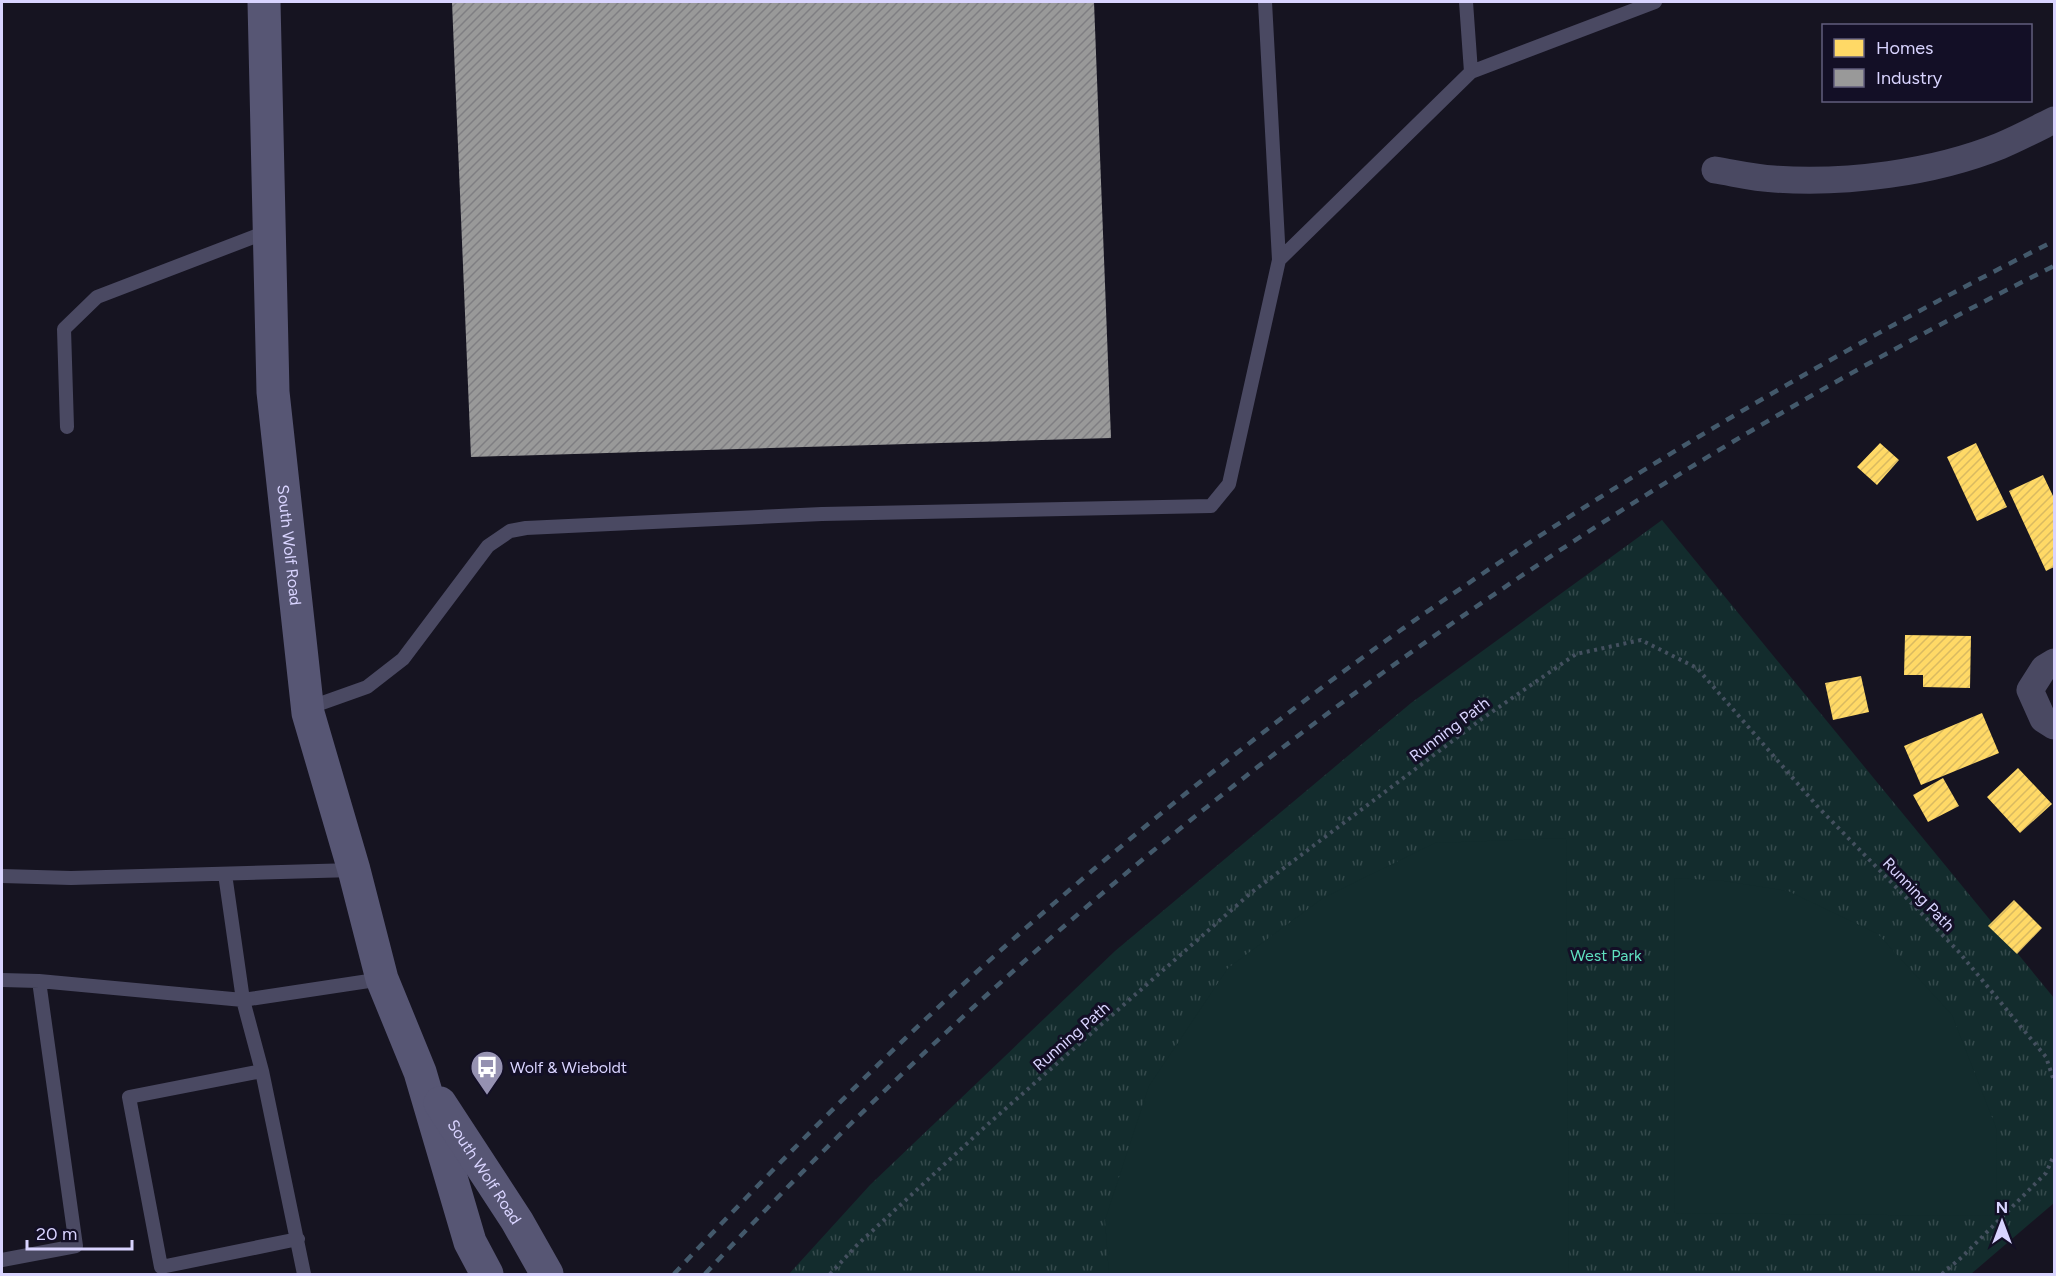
<svg xmlns="http://www.w3.org/2000/svg" width="2056" height="1276" font-family="Figtree,sans-serif">
	<style>
		.grass { fill: url(#grass-tufts) }
		.pitch { fill: #132c2d }
		.homes { fill: url(#homes-hatch) }
		.industry { fill: url(#industry-hatch) }
		.lines { fill: none; stroke-linecap: round; stroke-linejoin: round }
		.path { stroke: #44505f; stroke-width: 4; stroke-dasharray: 3 4.5; stroke-linecap: butt }
		.service { stroke: #4a4962; stroke-width: 14 }
		.minor { stroke: #4a4962; stroke-width: 27 }
		.secondary { stroke: #575674; stroke-width: 33 }
		.rail { stroke: #43596b; stroke-width: 4.5; stroke-dasharray: 9 8; stroke-linecap: butt }
		.labels { text-anchor: middle; stroke-width: 6; stroke-linejoin: round; paint-order: stroke }
		.street-label { font-size: 16px; fill: #d9d4ff; stroke: #130f26 }
		.park-label { font-size: 16px; fill: #5fe0c0; stroke: #130f26 }
		.poi-label { font-size: 16px; fill: #d9d4ff; stroke: #130f26; text-anchor: start }
	</style>
	<defs>
		<pattern id="grass-tufts" width="24" height="20" patternUnits="userSpaceOnUse" patternTransform="scale(1.5)"><rect width="24" height="20" fill="#132c2d"/><path d="M3 7l-1-3M5 7V3M7 7l1-3M15 17l-1-3M17 17v-4M19 17l1-3" fill="none" stroke="#354a4c"/></pattern>
		<pattern id="homes-hatch" width="6" height="6" patternUnits="userSpaceOnUse" patternTransform="scale(1.5)"><rect width="6" height="6" fill="#ffd966"/><path d="M-1 1l2-2M0 6l6-6M5 7l2-2" fill="none" stroke="#d9ba61"/></pattern>
		<pattern id="industry-hatch" width="6" height="6" patternUnits="userSpaceOnUse" patternTransform="scale(1.5)"><rect width="6" height="6" fill="#999"/><path d="M-1 1l2-2M0 6l6-6M5 7l2-2" fill="none" stroke="#7f7e82"/></pattern>
	</defs>
	<rect width="100%" height="100%" fill="#161421"/>
	<path class="grass" d="M 1662,520 L 2054,998 L 2054,1203 L 1971,1274 L 789,1274 L 870,1185 L 1115,951 L 1411,703 Z"/>
	<path class="pitch" d="M 1566,838 L 1569,1274 L 1109,1274 L 1105,1220 L 1149,1086 L 1228,968 L 1323,898 L 1435,843 Z
		M 1674,878 L 1724,881 L 1788,891 L 1878,934 L 1952,1015 L 1997,1130 L 1996,1216 L 1675,1213 Z"/>
	<path class="homes" d="M 1880,443 L 1899,460 L 1877,485 L 1857,467 Z
		M 1976,443 L 2007,507 L 1977,521 L 1947,457 Z
		M 2043,475 L 2054,498 L 2054,567 L 2046,571 L 2009,491 Z
		M 1905,635 L 1971,636 L 1970,688 L 1923,687 L 1923,675 L 1904,675 Z
		M 1861,676 L 1869,712 L 1833,720 L 1825,683 Z
		M 1982,713 L 1999,753 L 1921,785 L 1904,746 Z
		M 2018,768 L 2052,804 L 2020,833 L 1987,797 Z
		M 1943,778 L 1959,806 L 1928,822 L 1913,795 Z
		M 2014,900 L 2042,928 L 2017,954 L 1988,926 Z"/>
	<path class="industry" d="M 452,2 L 1094,2 L 1111,438 L 471,457 Z"/>
	<g class="lines">
		<path class="path" d="M 830,1274 L 857,1245 L 987,1125 L 1252,892 L 1483,718 L 1576,654 L 1641,640 L 1697,668 L 1818,807 L 1958,951 L 2046,1057 L 2054,1081
			M 1942,1274 L 1962,1257 L 2046,1173 L 2054,1155"/>
		<path class="service" d="M 1265,2 L 1279,260
			M 1466,2 L 1471,72 L 1655,2
			M 67,427 L 64,329 L 97,297 L 269,231
			M 308,708 L 367,687 L 403,659 L 488,546 L 510,531 L 526,528 L 822,514 L 1211,506 L 1229,484 L 1279,260 L 1471,72
			M 225,874 L 243,1000 L 262,1071 L 304,1274
			M 2,876 L 71,878 L 354,870
			M 2,980 L 39,981 L 243,1000 L 382,979
			M 262,1071 L 129,1097 L 161,1267 L 298,1239
			M 2,1260 L 76,1246 L 39,981"/>
		<path class="minor" d="M 1715,170 C 1734,173 1754,178 1774,179 C 1846,184 1933,173 2000,146 C 2019,138 2036,129 2054,120
			M 2054,662 L 2044,668 L 2030,690 L 2043,719 L 2054,726"/>
		<g class="secondary">
			<path id="s1" d="M 264,2 L 273,392 L 308,713 L 354,870 L 382,979 L 420,1072 L 470,1242 L 487,1274"/>
			<path id="s2" d="M 440,1103 L 517,1221 L 547,1274"/>
		</g>
		<path class="rail" d="M 674,1274 C 743,1200 814,1127 887,1056 C 1014,933 1151,818 1291,711 C 1390,635 1494,564 1599,498 C 1747,405 1898,319 2054,241
			M 705,1274 C 1092,857 1545,520 2054,266"/>
	</g>
	<defs>
		<g id="bus-pin" transform="scale(1.725)"><path d="M0 17L-7.5 6A9.5 9.5 0 1 1 7.5 6Z" fill="#9591b1" stroke="#130f26"/><path d="M-5-6H5V4H4V6H2V4H-2V6H-4V4H-5ZM-3.5-4V0h7V-4ZM-3.5 1.2v1.5H-2V1.2ZM2 1.2v1.5H3.5V1.2Z" fill="#fff"/></g>
	</defs>
	<g fill-rule="evenodd">
		<use href="#bus-pin" x="487" y="1067"/>
	</g>
	<g class="labels">
		<g class="street-label">
			<text dy="6" stroke="none"><textPath href="#s1" startOffset="544">South Wolf Road</textPath></text>
			<text transform="translate(1449 729) rotate(-37)" y="6">Running Path</text>
			<text transform="translate(1919 894) rotate(46)" y="6">Running Path</text>
			<text transform="translate(1071 1036) rotate(-41)" y="6">Running Path</text>
			<text dy="6" stroke="none"><textPath href="#s2" startOffset="82">South Wolf Road</textPath></text>
		</g>
		<g class="park-label">
			<text x="1606" y="961">West Park</text>
		</g>
		<g class="poi-label">
			<text x="510" y="1073">Wolf &amp; Wieboldt</text>
		</g>
	</g>
	<rect width="2056" height="1276" fill="none" stroke="#d9d4ff" stroke-width="6"/>
	<rect x="1822" y="24" width="210" height="78" fill="#130f26" stroke="#625e7d" stroke-width="1.5"/>
	<rect x="1834" y="39" width="30" height="18" fill="#ffd966" stroke="#625e7d" stroke-width="1.5"/>
	<text x="1876" y="54" font-size="18" fill="#d9d4ff">Homes</text>
	<rect x="1834" y="69" width="30" height="18" fill="#999999" stroke="#625e7d" stroke-width="1.5"/>
	<text x="1876" y="84" font-size="18" fill="#d9d4ff">Industry</text>
	<g transform="translate(2002 1222)" stroke="#130f26" stroke-width="4.5" paint-order="stroke">
	<path d="M0-4.5L10 22L0 15L-10 22Z" fill="#d9d4ff"/>
	<text y="-9" font-size="16" font-weight="bold" text-anchor="middle" fill="#d9d4ff">N</text>
	</g>
	<path d="M27 1240v9h105v-9" fill="none" stroke="#d9d4ff" stroke-width="3"/>
	<text x="36" y="1240" font-size="18" fill="#d9d4ff" stroke="#130f26" stroke-width="4.5" paint-order="stroke">20 m</text>
</svg>
